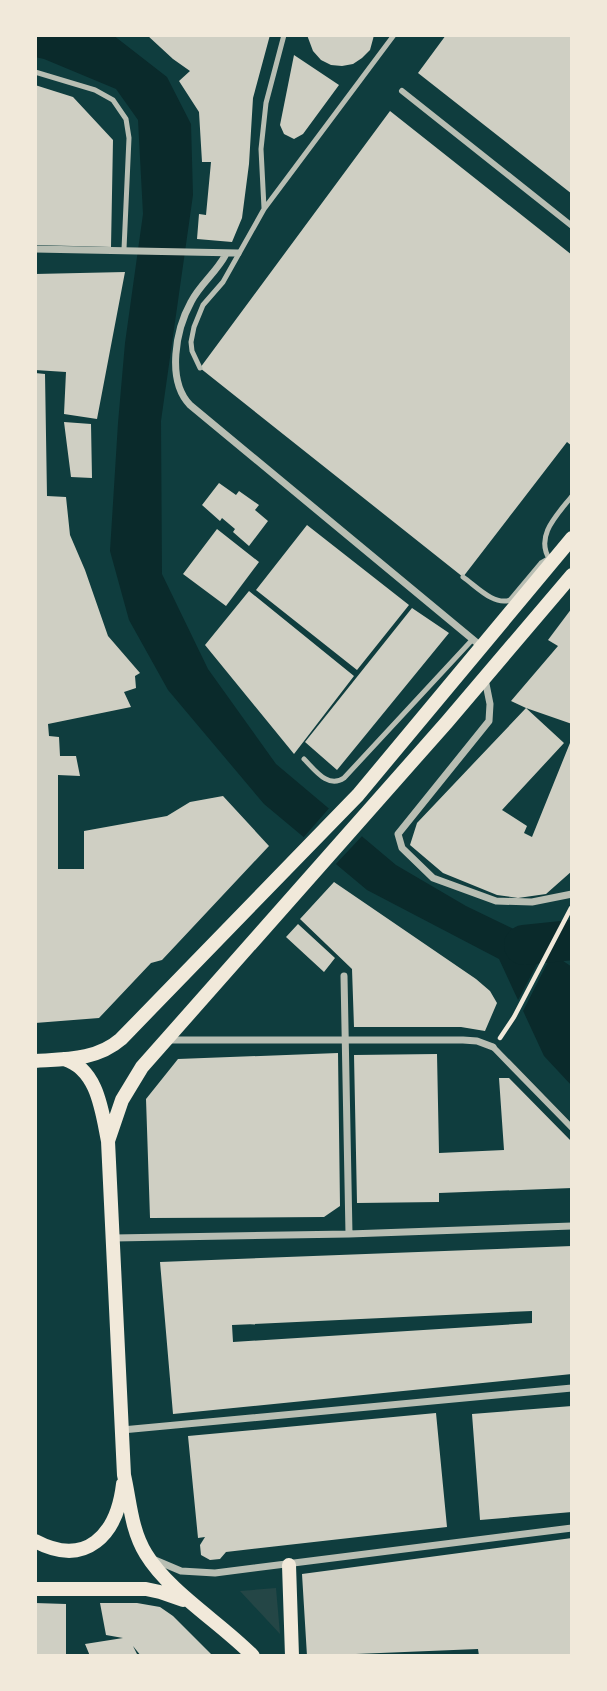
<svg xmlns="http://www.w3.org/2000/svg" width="607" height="1691" font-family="'DM Sans',sans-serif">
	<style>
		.green { fill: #244646 }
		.water { fill: #0a2a2b }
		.pier { fill: #0f3d3e }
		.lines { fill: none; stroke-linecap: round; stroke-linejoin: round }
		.river { stroke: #0a2a2b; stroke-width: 40 }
		.building { fill: #cfcfc3; fill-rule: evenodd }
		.path { stroke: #f1e9da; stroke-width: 4.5 }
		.service { stroke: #b8beb3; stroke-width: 5 }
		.pedestrian { stroke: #b8beb3; stroke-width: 6 }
		.minor { stroke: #b8beb3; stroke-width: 7 }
		.secondary { stroke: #f1e9da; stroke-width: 14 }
	</style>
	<rect width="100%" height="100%" fill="#0f3d3e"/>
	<path class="green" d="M 276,1588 L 280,1634 L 240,1591 Z"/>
	<path class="water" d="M 35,35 L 113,35 L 167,77 L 191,124 L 193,195 L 161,421 L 162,574 L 208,669 L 276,764 L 396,865 L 466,906 L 522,933 L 572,967 L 572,1086 L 544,1056 L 499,959 L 367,890 L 264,804 L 168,690 L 129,620 L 110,551 L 118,423 L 125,343 L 143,214 L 138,120 L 116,89 L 44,59 L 35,57 Z"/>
	<path class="pier" d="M 331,806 L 364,834 L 334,866 L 303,838 Z
		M 547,945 L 554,950 L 521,1015 L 516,1004 Z"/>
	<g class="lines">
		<path class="river" d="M 524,945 L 572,940"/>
	</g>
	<path class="building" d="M 147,35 L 270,35 L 253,98 L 249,164 L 242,218 L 232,242 L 197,239 L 199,214 L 206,215 L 211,162 L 202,162 L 199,112 L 179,81 L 190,71 L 173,59 Z
		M 307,35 L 374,35 L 373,39 L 370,50 L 362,58 L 353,64 L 342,66 L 331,65 L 321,60 L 313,51 Z
		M 446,35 L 572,35 L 572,194 L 418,73 Z
		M 294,55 L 339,85 L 303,134 L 294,139 L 284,134 L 280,125 Z
		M 35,85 L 73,97 L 113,140 L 111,247 L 35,245 Z
		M 390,111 L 572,255 L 572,446 L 567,442 L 463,577 L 200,368 Z
		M 125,272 L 97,419 L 64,414 L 66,372 L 35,370 L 35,274 Z
		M 35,373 L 45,374 L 47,496 L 66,497 L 70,535 L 85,570 L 108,636 L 140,673 L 135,676 L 136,688 L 124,692 L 131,707 L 48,724 L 49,736 L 59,737 L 60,756 L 76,756 L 80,776 L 58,775 L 58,869 L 84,869 L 84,831 L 167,816 L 190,802 L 223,796 L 269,846 L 162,960 L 151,963 L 99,1018 L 35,1023 Z
		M 64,422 L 91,424 L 92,478 L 71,477 Z
		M 219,483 L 236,495 L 239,491 L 259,505 L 255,510 L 268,521 L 249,546 L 233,532 L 235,529 L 222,518 L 220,521 L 202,505 Z
		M 307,525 L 409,605 L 357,670 L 256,590 Z
		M 217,529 L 259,562 L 226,606 L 183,574 Z
		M 249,591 L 354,676 L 294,754 L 205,645 Z
		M 412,608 L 449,633 L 337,770 L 305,742 Z
		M 572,608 L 572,724 L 526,708 L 564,743 L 502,810 L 527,826 L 524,833 L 532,837 L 572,738 L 572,871 L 546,894 L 518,898 L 497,895 L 443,873 L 410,845 L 417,823 L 526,708 L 511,701 L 558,646 L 548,640 Z
		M 334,882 L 476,979 L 490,991 L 497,1003 L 485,1031 L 461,1027 L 354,1027 L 352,969 L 300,919 Z
		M 298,924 L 335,958 L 324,972 L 286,937 Z
		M 338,1053 L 340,1206 L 324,1217 L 150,1218 L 146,1099 L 178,1059 Z
		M 437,1054 L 439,1153 L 504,1150 L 499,1078 L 509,1078 L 572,1142 L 572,1188 L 439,1193 L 439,1202 L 357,1203 L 354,1055 Z
		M 572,1246 L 572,1374 L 173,1414 L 160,1262 ZM 532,1311 L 532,1323 L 233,1342 L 232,1325 Z
		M 572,1406 L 572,1512 L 480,1520 L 472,1414 Z
		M 436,1413 L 447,1527 L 226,1552 L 220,1559 L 210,1560 L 201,1555 L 200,1545 L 205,1537 L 198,1538 L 188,1436 Z
		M 572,1538 L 572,1656 L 479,1656 L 478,1649 L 307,1656 L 302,1574 Z
		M 35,1603 L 66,1604 L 66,1656 L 35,1656 Z
		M 100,1603 L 137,1603 L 160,1607 L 173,1616 L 213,1656 L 141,1656 L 133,1646 L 138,1656 L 90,1656 L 85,1644 L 123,1638 L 106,1635 Z"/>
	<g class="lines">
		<path class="path" d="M 500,1038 L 514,1017 L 571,908"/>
		<path class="service" d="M 35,72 L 95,90 L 113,100 L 126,119 L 129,138 L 124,249
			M 264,208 L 261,149 L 266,103 L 284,35
			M 200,368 L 192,351 L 191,342 L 194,327 L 203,305 L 223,282 L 264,209 L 394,35
			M 550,560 C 534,536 558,514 572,496
			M 463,577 C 476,586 494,606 510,600 L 541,563 L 548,559
			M 304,759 C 315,770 328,789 344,778 L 473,639"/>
		<path class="pedestrian" d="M 402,91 L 572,226
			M 493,1047 L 572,1128"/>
		<path class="minor" d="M 35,249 L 238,253
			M 226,254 C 217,272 200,284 191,302 C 176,329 166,380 190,405 L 482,647
			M 485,679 L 490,704 L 489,721 L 398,834 L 402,848 L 433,878 L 496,901 L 532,902 L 572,894
			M 344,976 L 349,1234
			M 166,1040 L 463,1040 L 477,1041 L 493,1047
			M 114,1238 L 349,1234 L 572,1226
			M 122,1430 L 572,1388
			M 155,1560 L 181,1571 L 215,1573 L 572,1528"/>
		<path class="secondary" d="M 64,1059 C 98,1069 102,1112 108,1141 L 124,1475 C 130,1501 131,1530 146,1554 C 169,1592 221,1623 253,1656
			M 35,1061 C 66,1059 97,1060 121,1039 L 358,795 L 572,538
			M 108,1141 L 122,1100 L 142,1067 L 447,722 L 572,575
			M 35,1541 C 86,1568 117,1535 123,1484
			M 289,1565 L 292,1656
			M 35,1589 L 146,1589 L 160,1592 L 183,1600"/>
	</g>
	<rect width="607" height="1691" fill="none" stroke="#f1e9da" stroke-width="74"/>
</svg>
